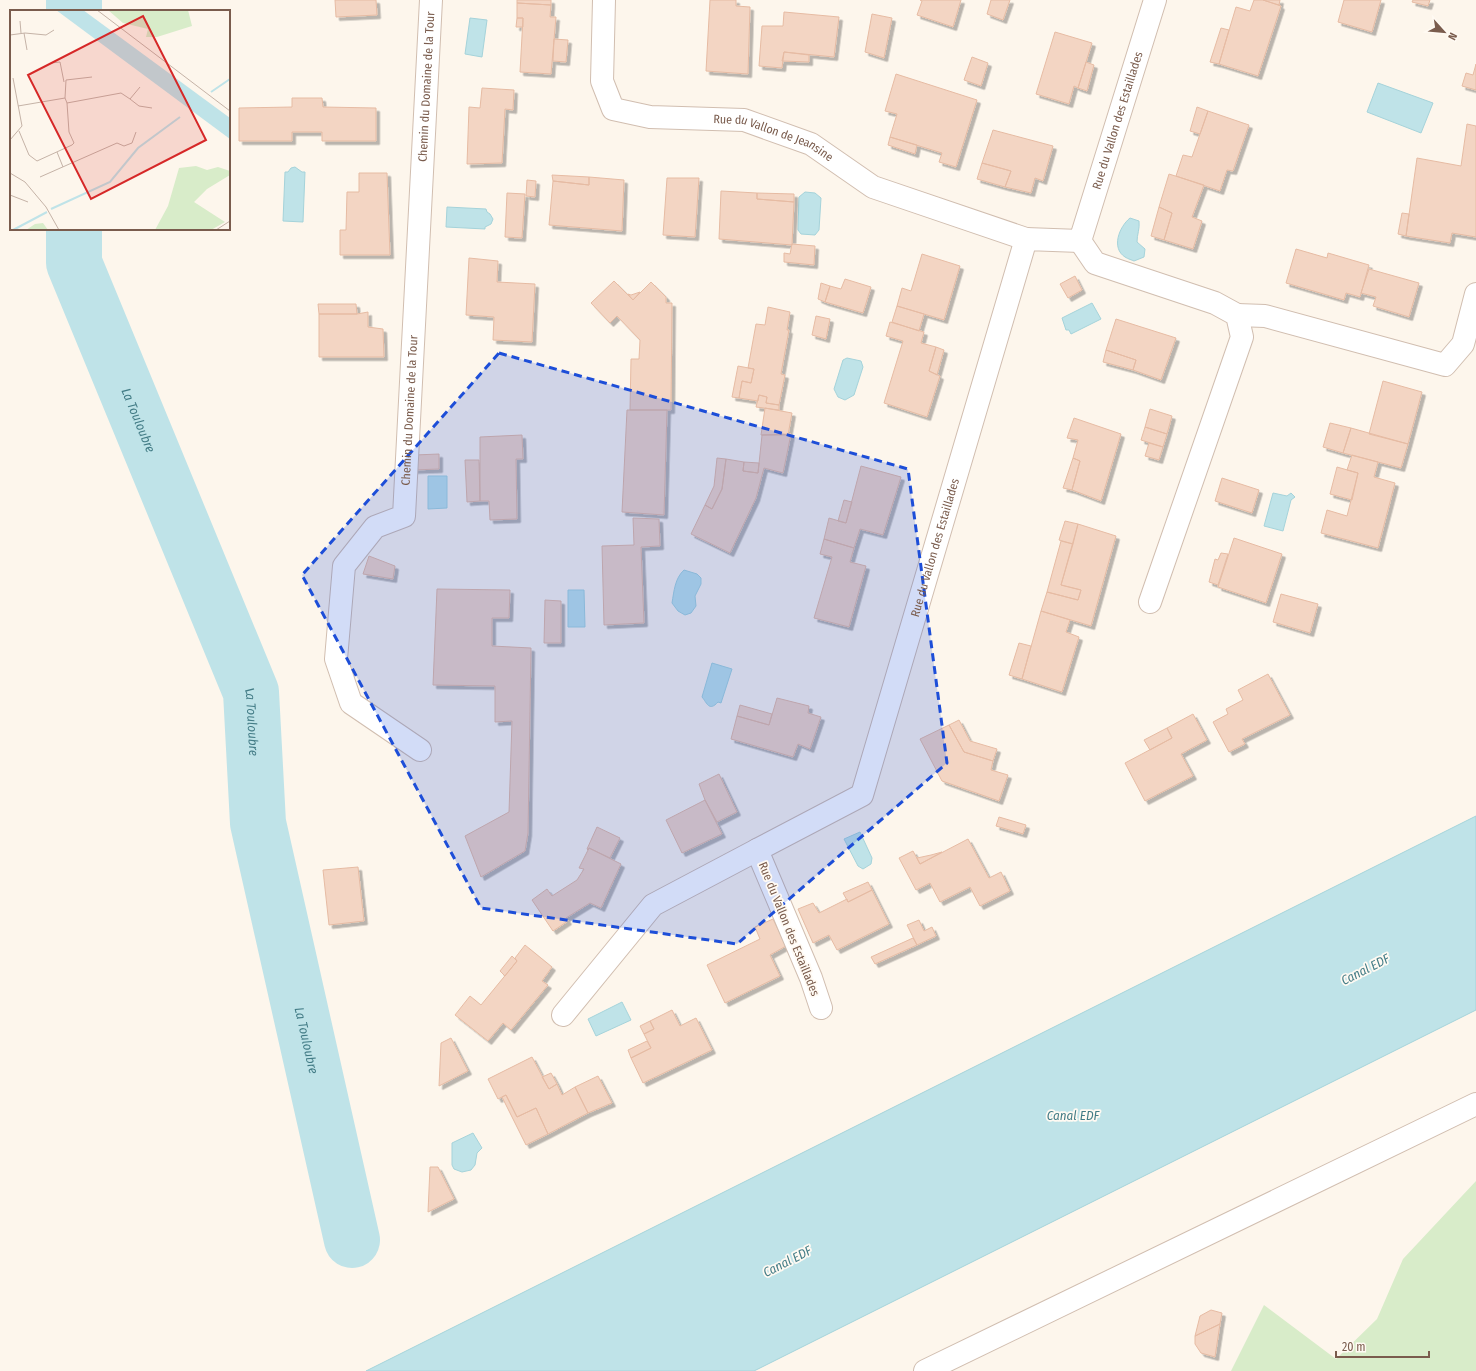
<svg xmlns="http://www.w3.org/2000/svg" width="1476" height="1371" font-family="'Fira Sans Condensed',sans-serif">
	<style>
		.green { fill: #d8ecc9 }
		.water { fill: #bfe3e8; stroke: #a5d3da }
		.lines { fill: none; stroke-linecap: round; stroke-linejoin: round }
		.river { stroke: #bfe3e8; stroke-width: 56 }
		.building { fill: #f3d5c3; stroke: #e6bba3; filter: url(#shadow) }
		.minor-casing { stroke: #d1beb0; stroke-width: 24 }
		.minor { stroke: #fff; stroke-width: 22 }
		.marked { fill: #1d4ed8; fill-opacity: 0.2; stroke: #1d4ed8; stroke-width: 3; stroke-dasharray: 8 5; stroke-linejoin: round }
		.labels { text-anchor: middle; stroke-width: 3.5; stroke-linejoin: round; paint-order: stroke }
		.street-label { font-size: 12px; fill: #7a5c4d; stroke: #fffaf3 }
		.water-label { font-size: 13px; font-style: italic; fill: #437c86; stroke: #fffaf3 }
		.inset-river { fill: none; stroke: #bfe3e8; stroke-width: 2 }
		.inset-road { fill: none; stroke: #c5b3a7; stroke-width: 1 }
		.view { fill: #d62828; fill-opacity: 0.15; stroke: #d62828; stroke-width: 2 }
		.inset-edge { fill: none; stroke: #7a5c4d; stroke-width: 2 }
	</style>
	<defs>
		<filter id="shadow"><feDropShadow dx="3.5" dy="3.5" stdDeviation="0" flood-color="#0004"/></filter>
	</defs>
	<rect width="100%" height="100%" fill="#fdf6ec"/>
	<path class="green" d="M 1476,1181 L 1476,1371 L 1231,1371 L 1264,1305 L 1336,1359 L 1377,1319 L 1403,1259 Z"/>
	<path class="water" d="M 470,18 L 487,20 L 482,57 L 465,54 Z
		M 1378,83 L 1433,103 L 1421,133 L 1367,112 Z
		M 295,167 L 302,172 L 305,172 L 303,222 L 283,221 L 285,172 L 288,172 L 291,168 Z
		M 805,192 L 815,193 L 821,198 L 819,230 L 815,235 L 801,234 L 798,230 L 799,197 Z
		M 447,207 L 486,209 L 487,212 L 490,214 L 493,219 L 491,224 L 485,227 L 485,229 L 446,227 Z
		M 1130,218 L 1139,221 C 1140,229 1137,234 1137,242 L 1145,249 L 1144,257 L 1134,261 C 1132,260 1128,259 1125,257 C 1111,248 1119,227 1130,218 Z
		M 1092,303 L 1101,319 L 1071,334 L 1069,330 L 1066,330 L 1062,318 Z
		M 847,358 L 861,361 L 863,367 L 854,395 L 845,400 L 838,397 L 834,389 L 843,360 Z
		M 428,476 L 447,476 L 447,508 L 428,509 Z
		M 1273,493 L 1287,496 L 1291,493 L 1295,497 L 1291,500 L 1283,531 L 1264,526 Z
		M 684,570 L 697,574 L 701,578 L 701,584 L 695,596 L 696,606 L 691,613 L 685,615 L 678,611 L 672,603 C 674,591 675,578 684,570 Z
		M 568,590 L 584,590 L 585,627 L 568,627 Z
		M 712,663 L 732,669 L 721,703 L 718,702 C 709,712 707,703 702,697 Z
		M 1476,816 L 1476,1010 L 754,1371 L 366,1371 Z
		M 860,832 L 872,858 L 871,864 L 863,869 L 858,866 L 844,839 Z
		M 622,1002 L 631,1020 L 596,1036 L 588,1019 Z
		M 473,1133 L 482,1148 L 477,1153 L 475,1165 L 471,1170 L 462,1172 L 454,1169 L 452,1165 L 452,1143 Z"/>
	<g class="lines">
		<g class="river">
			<path d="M 74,0 L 74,11"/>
			<path id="s1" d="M 74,229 L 74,263 L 251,692 L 258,823 L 352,1240"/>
		</g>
	</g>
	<path class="building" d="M 335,0 L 376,0 L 377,15 L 336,17 Z
		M 517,0 L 551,0 L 551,5 L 517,3 Z
		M 710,0 L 736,0 L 736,6 L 750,7 L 748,74 L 706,71 Z
		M 920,0 L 961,0 L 953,27 L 917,15 L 922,1 Z
		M 991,0 L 1010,0 L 1003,20 L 987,14 Z
		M 1254,0 L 1263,0 L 1281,6 L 1258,76 L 1219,64 L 1236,7 L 1250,11 Z
		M 1263,0 L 1280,0 L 1279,5 Z
		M 1344,0 L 1381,0 L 1372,32 L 1338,22 Z
		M 1413,0 L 1430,0 L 1428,6 L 1412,2 Z
		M 517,3 L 551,5 L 550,17 L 556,17 L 551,74 L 520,72 L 523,18 L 517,18 Z
		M 784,12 L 839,17 L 834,57 L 784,52 L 782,68 L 759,66 L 762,26 L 783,26 Z
		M 872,14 L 892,18 L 884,58 L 865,52 Z
		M 517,18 L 523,18 L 523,27 L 516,27 Z
		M 1221,28 L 1229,30 L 1219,64 L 1210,62 Z
		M 1055,32 L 1092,43 L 1078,88 L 1074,86 L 1069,104 L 1036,94 Z
		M 554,39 L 568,40 L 566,62 L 553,61 Z
		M 784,52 L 809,55 L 809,62 L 782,61 Z
		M 972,57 L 988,63 L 981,86 L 964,80 Z
		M 1086,62 L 1094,65 L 1087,91 L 1078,88 Z
		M 1476,64 L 1476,90 L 1462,86 L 1466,73 L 1473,75 Z
		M 896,74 L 977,100 L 956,167 L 939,162 L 942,153 L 890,137 L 897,114 L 885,111 Z
		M 482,88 L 514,90 L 513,110 L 505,109 L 502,163 L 467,164 L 469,107 L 480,108 Z
		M 292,98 L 322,98 L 323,107 L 376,108 L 376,141 L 322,141 L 322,132 L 292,132 L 292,141 L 239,141 L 239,108 L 292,107 Z
		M 1197,107 L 1208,111 L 1200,134 L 1190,131 Z
		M 1208,111 L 1249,125 L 1233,171 L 1227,170 L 1220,191 L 1176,176 L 1183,155 L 1192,157 Z
		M 1467,124 L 1476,126 L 1476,237 L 1452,233 L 1450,243 L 1406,236 L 1417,158 L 1461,166 Z
		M 993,130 L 1053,146 L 1043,181 L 1035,178 L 1031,193 L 1005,187 L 1011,171 L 982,163 Z
		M 890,137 L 917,145 L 915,154 L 888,145 Z
		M 982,163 L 1011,171 L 1005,187 L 977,179 Z
		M 359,173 L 387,173 L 390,255 L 340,255 L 340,230 L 346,230 L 347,192 L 359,192 Z
		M 1169,174 L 1204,185 L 1192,217 L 1202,221 L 1193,249 L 1164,240 L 1172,213 L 1159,207 Z
		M 552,175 L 589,177 L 589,185 L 553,181 Z
		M 589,177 L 624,180 L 622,231 L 549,225 L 553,181 L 589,185 Z
		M 667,178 L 699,178 L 695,237 L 663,235 Z
		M 527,180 L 536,181 L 535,197 L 526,196 Z
		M 721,191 L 757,193 L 757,199 L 794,202 L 792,245 L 719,239 Z
		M 507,193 L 525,194 L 522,238 L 505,237 Z
		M 757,193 L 794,194 L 794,202 L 757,199 Z
		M 1159,207 L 1172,213 L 1164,240 L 1151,236 Z
		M 1402,213 L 1409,214 L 1406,236 L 1398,234 Z
		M 792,244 L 815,246 L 814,265 L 784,262 L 784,253 L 790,254 Z
		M 1296,249 L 1327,258 L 1328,253 L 1369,265 L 1360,297 L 1346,293 L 1344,300 L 1286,283 Z
		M 922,254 L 960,266 L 944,320 L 897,306 L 902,288 L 911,291 Z
		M 469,258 L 498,261 L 497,282 L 535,284 L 532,342 L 493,340 L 494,317 L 466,315 Z
		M 1369,269 L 1419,283 L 1409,317 L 1373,306 L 1376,297 L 1361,293 Z
		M 1075,276 L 1082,290 L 1068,298 L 1060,284 Z
		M 845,279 L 871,287 L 863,313 L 825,302 L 830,286 L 841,289 Z
		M 614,281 L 633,300 L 651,282 L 666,297 L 666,303 L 672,303 L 671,410 L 630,410 L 631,359 L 639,359 L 640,340 L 617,316 L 610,323 L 591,303 Z
		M 821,283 L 830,286 L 825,302 L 818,299 Z
		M 640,292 L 633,300 L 628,294 L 631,295 Z
		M 318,304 L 356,304 L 357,314 L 319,314 Z
		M 897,306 L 924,314 L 919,331 L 892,322 Z
		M 768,307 L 790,312 L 787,330 L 789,330 L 781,374 L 785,375 L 779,405 L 766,403 L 767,397 L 759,395 L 758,401 L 739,398 L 742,381 L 751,383 L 754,369 L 748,368 L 756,324 L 765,325 Z
		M 368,312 L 368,327 L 383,329 L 384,357 L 319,357 L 319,314 L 357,314 Z
		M 816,316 L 830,319 L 826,339 L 812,335 Z
		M 1116,319 L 1176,338 L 1161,380 L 1133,370 L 1136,360 L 1106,350 Z
		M 890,322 L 924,332 L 921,343 L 936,347 L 929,371 L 940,376 L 927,417 L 884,403 L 903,341 L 886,336 Z
		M 936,347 L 944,350 L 937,375 L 929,371 Z
		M 1106,350 L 1136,360 L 1133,370 L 1103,362 Z
		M 738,366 L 754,369 L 751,383 L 742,381 L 739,398 L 732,397 Z
		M 1383,381 L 1422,392 L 1408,444 L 1369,434 Z
		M 759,395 L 767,397 L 766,403 L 779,405 L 779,410 L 756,407 Z
		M 765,408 L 792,413 L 788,435 L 761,435 Z
		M 1150,409 L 1172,416 L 1167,434 L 1145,427 Z
		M 627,410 L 667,410 L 664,515 L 622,512 Z
		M 1074,418 L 1121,434 L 1101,501 L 1072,490 L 1080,461 L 1073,458 L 1078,440 L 1067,438 Z
		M 1330,423 L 1351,428 L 1343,453 L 1323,447 Z
		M 1145,427 L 1167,434 L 1163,447 L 1141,440 Z
		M 1351,428 L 1408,444 L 1401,468 L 1343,453 Z
		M 791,434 L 783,473 L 764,468 L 756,498 L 730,553 L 691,534 L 705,505 L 712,509 L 722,489 L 726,459 L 744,462 L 743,471 L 758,473 L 762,435 Z
		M 522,435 L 523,459 L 516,459 L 517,519 L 490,520 L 489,501 L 480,501 L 480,437 Z
		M 1149,443 L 1163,447 L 1159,460 L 1145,456 Z
		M 439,454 L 439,469 L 413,470 L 414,455 Z
		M 1352,455 L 1378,462 L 1374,477 L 1395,483 L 1378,548 L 1321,533 L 1327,510 L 1347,516 L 1358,473 L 1347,470 Z
		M 717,458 L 726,459 L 722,489 L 712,509 L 705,505 L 714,486 Z
		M 1073,458 L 1080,461 L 1072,490 L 1063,488 Z
		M 465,460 L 479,460 L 480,501 L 467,502 Z
		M 744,462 L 759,463 L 758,473 L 743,471 Z
		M 861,466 L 901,477 L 883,535 L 860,529 L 854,548 L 824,539 L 829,518 L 846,523 Z
		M 1337,467 L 1358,473 L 1352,500 L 1330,494 Z
		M 1222,478 L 1259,490 L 1252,513 L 1215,501 Z
		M 844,500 L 852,502 L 846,523 L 838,521 Z
		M 633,518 L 659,519 L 660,546 L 641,547 L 644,623 L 604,625 L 602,546 L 634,545 Z
		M 1065,521 L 1078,524 L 1073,544 L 1059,540 Z
		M 1078,524 L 1116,536 L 1091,626 L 1041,611 L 1047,592 L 1078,600 L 1081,590 L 1061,585 Z
		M 1234,538 L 1282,554 L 1266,603 L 1218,587 Z
		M 824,539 L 854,548 L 850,562 L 866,566 L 849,627 L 814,618 L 832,557 L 820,554 Z
		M 1061,541 L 1073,544 L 1061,585 L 1081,590 L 1078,600 L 1047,592 Z
		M 1221,553 L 1228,554 L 1218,585 L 1209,582 L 1215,559 L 1218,560 Z
		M 369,556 L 395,566 L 393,579 L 363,574 Z
		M 437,589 L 510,590 L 509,618 L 492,618 L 492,646 L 531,648 L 528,833 L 525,851 L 481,877 L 465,836 L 509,812 L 512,721 L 495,722 L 495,686 L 433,685 Z
		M 1281,594 L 1318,604 L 1310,633 L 1273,622 Z
		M 545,600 L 561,601 L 561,643 L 544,643 Z
		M 1041,611 L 1070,620 L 1066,632 L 1079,637 L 1062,692 L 1022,679 Z
		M 1019,643 L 1031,646 L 1022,679 L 1009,675 Z
		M 1268,674 L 1290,715 L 1242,739 L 1245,744 L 1229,752 L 1213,722 L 1228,714 L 1226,709 L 1243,700 L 1238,690 Z
		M 777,698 L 809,706 L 808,713 L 821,717 L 810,749 L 798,744 L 793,757 L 731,739 L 737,716 L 769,725 Z
		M 740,705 L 772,714 L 769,725 L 737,716 Z
		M 1193,714 L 1207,740 L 1181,754 L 1193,776 L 1145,801 L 1125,763 L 1172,738 L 1167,728 Z
		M 959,720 L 970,741 L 997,749 L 993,761 L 964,752 L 949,725 Z
		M 949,725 L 964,752 L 993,761 L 991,770 L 1008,775 L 999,801 L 942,781 L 920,739 Z
		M 1167,728 L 1172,738 L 1150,750 L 1144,740 Z
		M 719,774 L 737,812 L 717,822 L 705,800 L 699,784 Z
		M 705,800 L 722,834 L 682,853 L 666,820 Z
		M 999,817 L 1026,825 L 1023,834 L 996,826 Z
		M 597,827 L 620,838 L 610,858 L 589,848 L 588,850 L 587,849 Z
		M 968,839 L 989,878 L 1001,872 L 1010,891 L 980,906 L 970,887 L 940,902 L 930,883 L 916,890 L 899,858 L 913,851 L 920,864 Z
		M 589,848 L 621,864 L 601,908 L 590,903 L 566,918 L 568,921 L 553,931 L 532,900 L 547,889 L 552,896 L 577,880 L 584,869 L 579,868 Z
		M 942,852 L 920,864 L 917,858 L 931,855 Z
		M 358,867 L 364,921 L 329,925 L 323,870 Z
		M 868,882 L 872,890 L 848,902 L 843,893 Z
		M 872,890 L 889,924 L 837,950 L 829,935 L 813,943 L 798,909 L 813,903 L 819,913 L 847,899 L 848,902 Z
		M 773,919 L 786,946 L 770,955 L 780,976 L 725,1003 L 707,965 L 760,939 L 755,927 Z
		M 919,920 L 924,931 L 932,927 L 936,936 L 917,945 L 907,925 Z
		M 913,938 L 917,945 L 875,964 L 871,957 Z
		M 525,945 L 552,967 L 542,981 L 548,985 L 511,1030 L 503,1023 L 488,1041 L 455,1015 L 470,996 L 481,1005 L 517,961 L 515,958 Z
		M 512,956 L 517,961 L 505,976 L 500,971 Z
		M 672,1010 L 680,1026 L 696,1018 L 712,1050 L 643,1083 L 631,1058 L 651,1048 L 644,1034 L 654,1029 L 650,1021 Z
		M 650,1021 L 654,1029 L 644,1034 L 640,1026 Z
		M 451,1038 L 468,1071 L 439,1086 L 441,1043 Z
		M 647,1041 L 651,1048 L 631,1058 L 628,1050 Z
		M 532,1057 L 549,1089 L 557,1084 L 562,1095 L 575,1087 L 588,1113 L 548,1134 L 536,1108 L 517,1117 L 506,1095 L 498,1099 L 488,1079 Z
		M 551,1073 L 557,1084 L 549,1089 L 542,1077 Z
		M 598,1076 L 612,1103 L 588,1113 L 575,1087 Z
		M 506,1095 L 517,1117 L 536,1108 L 548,1134 L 526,1145 L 502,1097 Z
		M 430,1167 L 438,1167 L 454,1199 L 428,1212 Z
		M 1211,1310 L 1222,1313 L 1220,1324 L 1195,1336 L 1200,1316 Z
		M 1220,1324 L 1215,1357 L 1201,1353 L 1195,1344 L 1195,1336 Z"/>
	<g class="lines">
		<g class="minor-casing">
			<g id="minor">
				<path id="s2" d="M 604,0 L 602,81 L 613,109 L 650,117 L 744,120 L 811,144 L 873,187 L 1026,239"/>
				<path d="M 1080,241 L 1095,263 L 1215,303 L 1237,315 L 1242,337 L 1150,602"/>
				<path d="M 1237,315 L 1265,316 L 1445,365 L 1463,344 L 1476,294"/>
				<path id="s3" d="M 420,750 L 351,703 L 336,659 L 344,566 L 375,527 L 404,516 L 431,0"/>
				<path id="s4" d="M 821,1008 L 811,978 L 757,850 L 862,795 L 1026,239 L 1080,241 L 1155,0"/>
				<path d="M 563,1015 L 653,905 L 757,850"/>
				<path d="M 925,1371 L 1476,1104"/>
			</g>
		</g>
		<use href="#minor" class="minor"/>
	</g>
	<path class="marked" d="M 499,353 L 908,469 L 947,763 L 737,944 L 481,908 L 302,575 Z"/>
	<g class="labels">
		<g class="street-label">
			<text dy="4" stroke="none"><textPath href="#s3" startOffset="734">Chemin du Domaine de la Tour</textPath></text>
			<text dy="4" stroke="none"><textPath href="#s4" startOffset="1049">Rue du Vallon des Estaillades</textPath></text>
			<text dy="4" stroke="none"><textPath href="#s2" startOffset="276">Rue du Vallon de Jeansine</textPath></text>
			<text dy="4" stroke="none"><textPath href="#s3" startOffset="410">Chemin du Domaine de la Tour</textPath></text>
			<text dy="4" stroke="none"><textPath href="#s4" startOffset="547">Rue du Vallon des Estaillades</textPath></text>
			<text transform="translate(789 929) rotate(68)" y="4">Rue du Vallon des Estaillades</text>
		</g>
		<g class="water-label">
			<text dy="5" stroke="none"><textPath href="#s1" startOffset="204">La Touloubre</textPath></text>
			<text dy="5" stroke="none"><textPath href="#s1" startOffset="528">La Touloubre</textPath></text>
			<text transform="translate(1365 969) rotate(-27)" y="5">Canal EDF</text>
			<text dy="5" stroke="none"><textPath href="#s1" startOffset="852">La Touloubre</textPath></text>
			<text x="1073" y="1120">Canal EDF</text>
			<text transform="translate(787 1261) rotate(-27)" y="5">Canal EDF</text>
		</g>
	</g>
	<g transform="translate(10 10)">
		<rect width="220" height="220" fill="#fdf6ec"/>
		<path d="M 98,0 L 178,0 L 182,16 L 147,27 L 136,27 L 138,19 L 113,13 ZM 186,156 L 197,160 L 208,157 L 220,161 L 220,165 L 197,179 L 184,192 L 215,212 L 201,220 L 145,220 L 158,196 L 169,158 ZM 33,213 L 38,220 L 16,220 L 25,214 Z" fill="#d8ecc9"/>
		<path d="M 46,0 L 73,0 L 220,108 L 220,129 Z" fill="#bfe3e8"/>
		<path class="inset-river" d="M 201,82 L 220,69M 41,199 L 100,172 L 128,138 L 170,107M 3,220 L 37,202"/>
		<path class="inset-road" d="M 87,0 L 220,101M 10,11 L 11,23M 14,23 L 17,40M 0,25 L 15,23 L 36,25 L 44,20M 41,53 L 50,52 L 54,72M 55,88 L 56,70 L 82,67M 120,89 L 129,96 L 142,98M 8,96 L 55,88 L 57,93 L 111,83 L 120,89 L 130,77M 9,121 L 19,145 L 27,151 L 62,135 L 64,133 L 59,122 L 57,93M 0,130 L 12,116 L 3,68M 47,142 L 53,157M 0,163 L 15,172 L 36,197 L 49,220M 30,167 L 107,133 L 114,136 L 122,133 L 126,122M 0,185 L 18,192M 206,220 L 220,211"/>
		<path class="view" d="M 133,6 L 196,130 L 81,189 L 18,65 Z"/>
		<rect width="220" height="220" class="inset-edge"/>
	</g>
	<g transform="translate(1444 32) rotate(117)" stroke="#fffaf3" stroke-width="3" paint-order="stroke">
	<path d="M0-3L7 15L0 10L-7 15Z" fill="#7a5c4d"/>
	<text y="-6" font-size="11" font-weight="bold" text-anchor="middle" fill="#7a5c4d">N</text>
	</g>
	<path d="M1336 1351v6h93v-6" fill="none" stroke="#7a5c4d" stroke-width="2"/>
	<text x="1342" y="1351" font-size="12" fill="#7a5c4d" stroke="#fffaf3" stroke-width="3" paint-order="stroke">20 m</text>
</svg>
